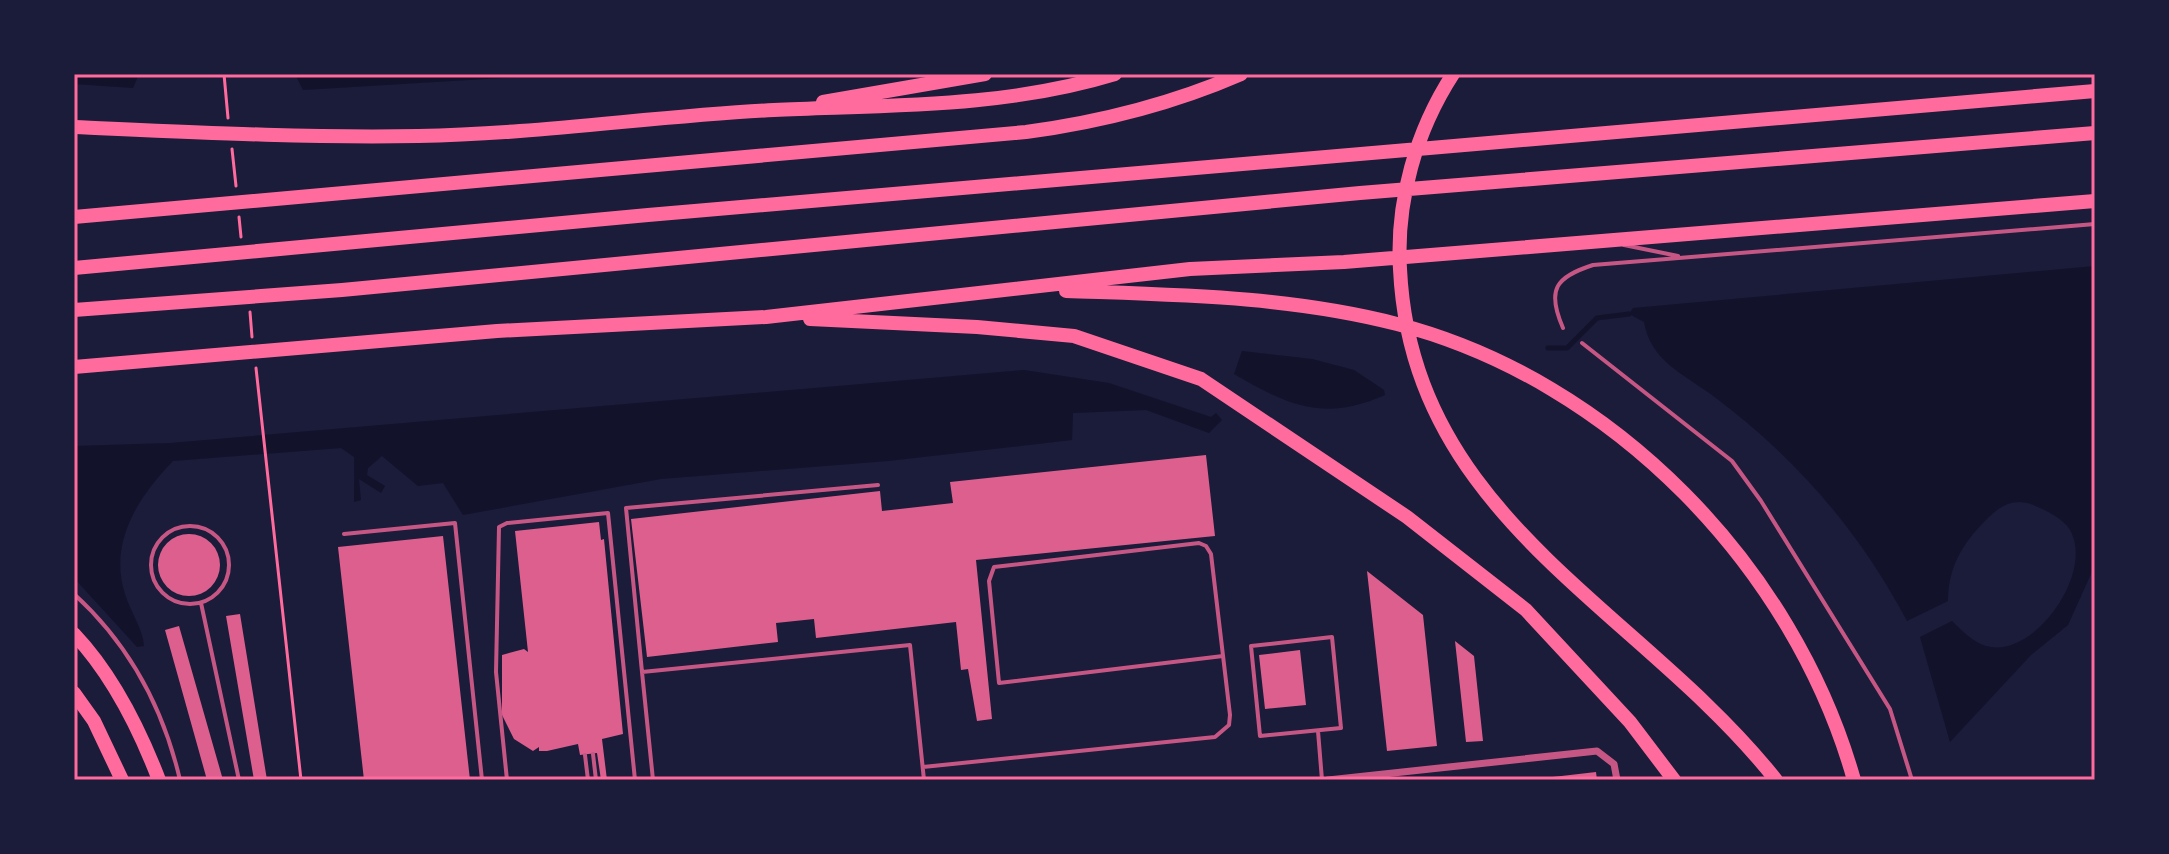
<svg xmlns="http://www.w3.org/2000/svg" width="2169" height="854" font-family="'Times New Roman',serif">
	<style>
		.water { fill: #12122b }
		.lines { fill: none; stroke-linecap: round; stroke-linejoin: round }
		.stream { stroke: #12122b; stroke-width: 5 }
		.building { fill: #dd5f8e }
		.path { stroke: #ff6b9d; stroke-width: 3 }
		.service { stroke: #c65784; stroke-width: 4 }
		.minor { stroke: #c65784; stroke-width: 7 }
		.motorway { stroke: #ff6b9d; stroke-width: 14 }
		.neatline { fill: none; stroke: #ff6b9d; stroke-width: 3 }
	</style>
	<rect width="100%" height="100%" fill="#1b1b3a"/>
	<path class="water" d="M 74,74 L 139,74 L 133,88 L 74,84 Z
		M 295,74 L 567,74 L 303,90 Z
		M 2095,266 L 2095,565 L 2068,625 L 2031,655 L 1950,742 L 1920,637 L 1952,621 C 1962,631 1973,642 1986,646 C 2035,660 2098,568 2068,527 C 2061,518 2049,512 2038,507 C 2016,496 2001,504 1985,521 C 1962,544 1948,568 1948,601 L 1907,621 C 1859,530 1794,456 1712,395 C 1682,373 1651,361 1644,322 L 1629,314 L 1633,308 Z
		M 1242,351 L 1312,359 L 1354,370 L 1384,390 L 1385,395 C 1323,422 1289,406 1234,374 Z
		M 1024,370 L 1109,383 L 1211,417 L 1216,413 L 1222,420 L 1209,433 L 1146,410 L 1073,413 L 1072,440 L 888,461 L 661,479 L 463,515 L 443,483 L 418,486 L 382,456 L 368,468 L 367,475 L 385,486 L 381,493 L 359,479 L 361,500 L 354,502 L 354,457 L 341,448 L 173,461 C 139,496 108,542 125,594 C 130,611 143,629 144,646 L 137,647 L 74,578 L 74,446 L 170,443 Z"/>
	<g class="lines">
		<path class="stream" d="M 1548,348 L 1567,348 L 1597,318 L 1629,314"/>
	</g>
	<path class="building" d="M 1206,455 L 1215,536 L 976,560 L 992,719 L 977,721 L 968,669 L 961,670 L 956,622 L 816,638 L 814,619 L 776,623 L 778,642 L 647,657 L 631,519 L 880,491 L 882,511 L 953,503 L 950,482 Z
		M 599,522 L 601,540 L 604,539 L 623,734 L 602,739 L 607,780 L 601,780 L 597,753 L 580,755 L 578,744 L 547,751 L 539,751 L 539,747 L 533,751 L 514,739 L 502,715 L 502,655 L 524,649 L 528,652 L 515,531 Z
		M158 565a31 31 0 1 1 62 0a31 31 0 1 1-62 0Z
		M 443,536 L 470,780 L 364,780 L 338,547 Z
		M 1367,571 L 1423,615 L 1437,746 L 1387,751 Z
		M 240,614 L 267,780 L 254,780 L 226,616 Z
		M 179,626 L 223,780 L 207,780 L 165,630 Z
		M 1455,641 L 1474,656 L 1483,741 L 1466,742 Z
		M 1300,650 L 1306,705 L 1265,709 L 1259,655 Z
		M 1596,772 L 1597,780 L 1544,780 L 1544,778 Z"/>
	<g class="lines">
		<path class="path" d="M 224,74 L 228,118
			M 232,149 L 236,186
			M 239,217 L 241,237
			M 250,312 L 252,337
			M 256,368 L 301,780"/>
		<path class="service" d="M 1624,245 L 1678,256
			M 1563,328 C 1546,289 1556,277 1593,265 L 2095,224
			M 1582,343 L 1732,461 L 1761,501 L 1890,709 L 1912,780
			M151 565a39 39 0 1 1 78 0a39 39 0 1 1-78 0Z
			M 344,534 L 455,523 L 482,780
			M 74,594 C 130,645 163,707 180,780
			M 201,603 L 239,780
			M 1332,637 L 1341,728 L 1260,736 L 1251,646 Z
			M 642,672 L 626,508 L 878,485
			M 1318,731 L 1322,780
			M 593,754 L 596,780
			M 585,755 L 588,780
			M 923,767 L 1215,737 L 1229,725 L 1230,715 L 1211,554 L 1206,546 L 1199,543 L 994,567 L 989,581 L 999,683 L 1223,656
			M 507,780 L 496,672 L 499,527 L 507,523 L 608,513 L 635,780
			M 653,780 L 642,672 L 910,645 L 924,780"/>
		<path class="minor" d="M 1328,780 L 1597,751 L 1614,764 L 1617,780"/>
		<path class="motorway" d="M 1453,74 C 1416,131 1396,201 1400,269 C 1412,519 1640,608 1776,780
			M 823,102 L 985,74
			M 74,127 C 189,132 304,138 418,136 C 537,134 655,116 774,110 C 889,105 1004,108 1115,74
			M 74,217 L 1026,132 C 1101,122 1172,104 1241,74
			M 74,268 L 648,215 L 2095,91
			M 1066,291 C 1178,295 1288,296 1397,324 C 1613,380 1794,567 1854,780
			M 74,310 L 342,290 L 1360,193 L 2095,133
			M 810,319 L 977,327 L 1074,336 L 1201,379 L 1407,517 L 1526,610 L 1630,722 L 1674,780
			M 74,367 L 497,331 L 766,317 L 1190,269 L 1344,262 L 2095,201
			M 74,634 C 113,675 139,728 159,780
			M 74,693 L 94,721 L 122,780"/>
	</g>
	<rect width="2169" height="854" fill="none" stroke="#1b1b3a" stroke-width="152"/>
	<rect x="76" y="76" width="2017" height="702" class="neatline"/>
</svg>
